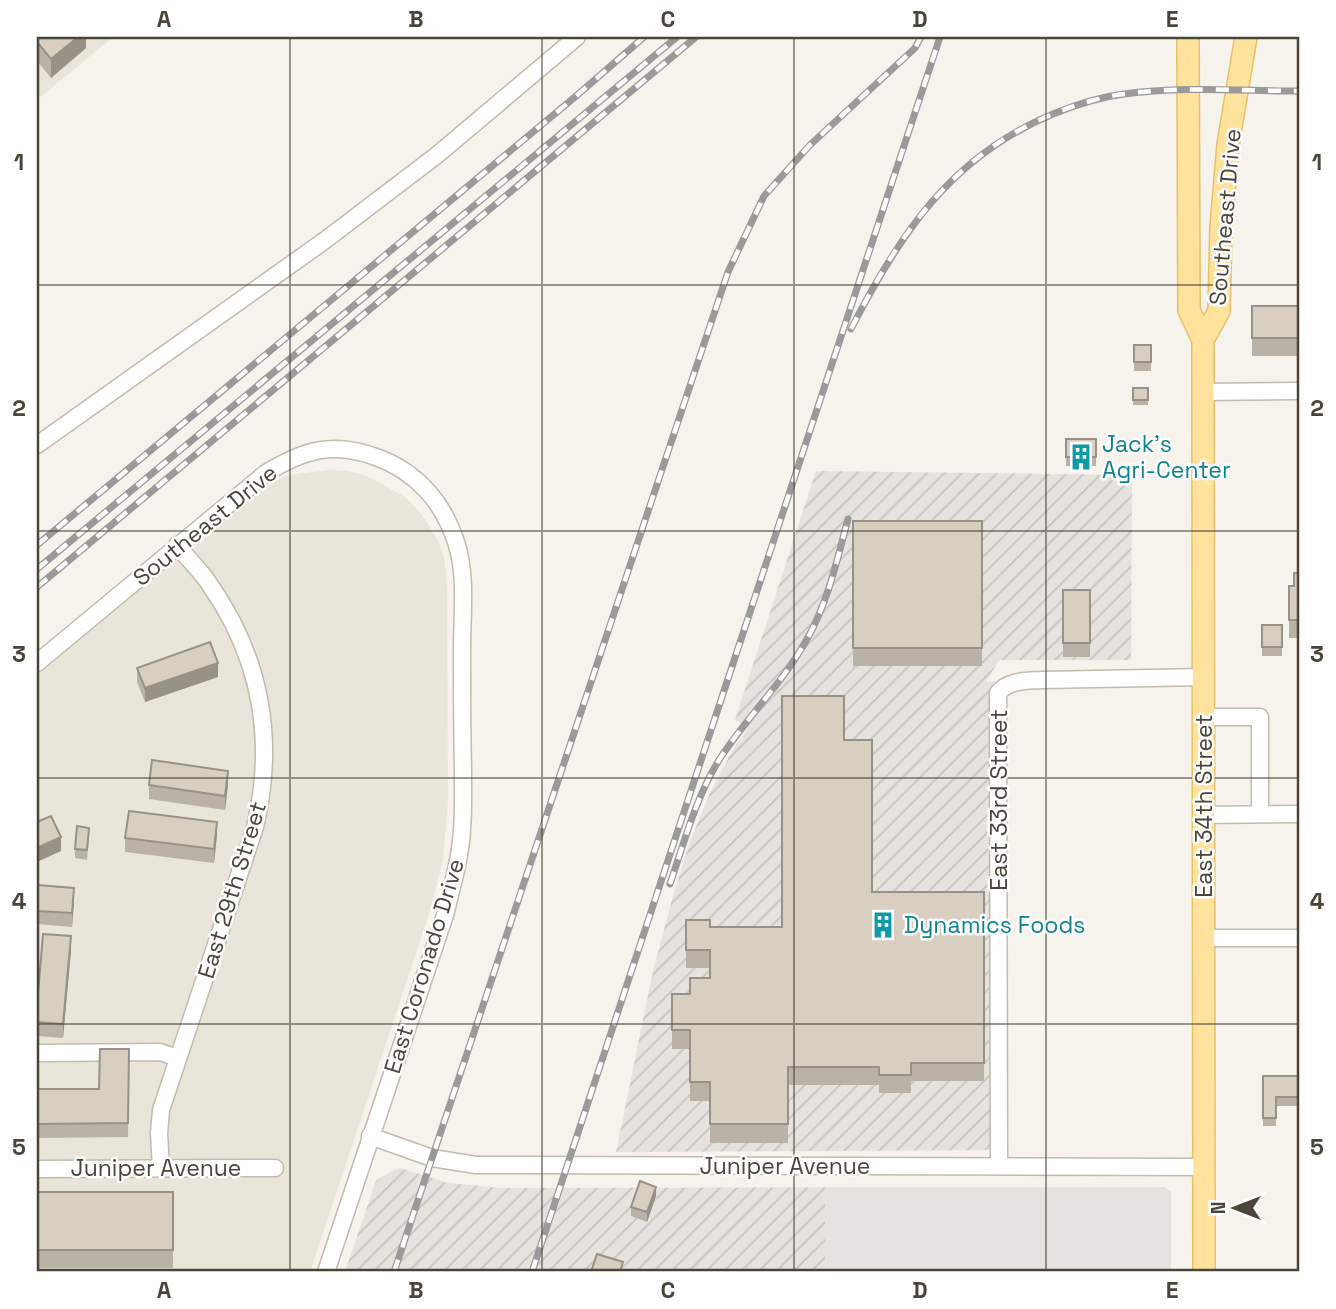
<svg xmlns="http://www.w3.org/2000/svg" width="1336" height="1309" font-family="'Space Grotesk',sans-serif">
	<style>
		.residential { fill: #eae5da }
		.industrial { fill: url(#industrial-furrows) }
		.parking { fill: #e5e3e0 }
		.lines { fill: none; stroke-linecap: round; stroke-linejoin: round }
		.minor-casing { stroke: #c2bbae; stroke-width: 19 }
		.major-casing { stroke: #e6c16a; stroke-width: 24 }
		.minor { stroke: #fff; stroke-width: 16 }
		.major { stroke: #ffe39c; stroke-width: 21 }
		.rail-casing { stroke: #9a9a9a; stroke-width: 7 }
		.rail { stroke: #fff; stroke-width: 4.5; stroke-dasharray: 13; stroke-linecap: butt }
		.wall { fill: #bab2a6 }
		.shaded-wall { fill: #979187 }
		.building { fill: #d8cfc1; stroke: #979187; stroke-width: 2 }
		.grid { fill: none; stroke: #4b4439; stroke-width: 2; stroke-opacity: 0.55 }
		.labels { text-anchor: middle; stroke-width: 5; stroke-linejoin: round; paint-order: stroke }
		.street-label { font-size: 23px; fill: #4b4439; stroke: #fff }
		.culture-label { font-size: 23px; fill: #0d838f; stroke: #fff; text-anchor: start }
		.neatline { fill: none; stroke: #4b4439; stroke-width: 2.5 }
		.grid-label { font-size: 23px; text-anchor: middle; font-weight: bold; fill: #4b4439 }
	</style>
	<defs>
		<pattern id="industrial-furrows" width="10" height="10" patternUnits="userSpaceOnUse" patternTransform="scale(1.75)"><rect width="10" height="10" fill="#e6e2dd"/><path d="M-1 1l2-2M0 10L10 0M9 11l2-2" fill="none" stroke="#c7c3be"/></pattern>
	</defs>
	<rect width="100%" height="100%" fill="#f6f3ec"/>
	<path class="residential" d="M 37,37 L 113,37 L 37,100 Z
		M 329,470 L 348,471 L 367,476 L 405,497 L 422,515 L 437,539 L 444,557 L 447,584 L 448,800 L 443,860 L 429,914 L 310,1272 L 37,1272 L 37,674 L 266,485 L 288,475 Z"/>
	<path class="industrial" d="M 816,471 L 1132,475 L 1131,660 L 999,660 L 986,682 L 1007,682 L 1005,1150 L 616,1152 L 653,971 L 672,900 L 690,841 L 710,793 L 733,749 L 748,728 L 735,720 Z
		M 400,1168 L 448,1183 L 502,1188 L 1164,1187 L 1171,1192 L 1171,1272 L 345,1272 L 376,1181 L 391,1171 Z"/>
	<path class="parking" d="M 825,1187 L 1164,1187 L 1171,1192 L 1171,1272 L 825,1272 Z"/>
	<g class="lines">
		<g class="minor-casing">
			<path id="minor" d="M 1203,392 L 1299,391
				M 37,445 L 324,241 L 437,155 L 577,37
				M 37,663 L 266,473 C 304,450 332,441 376,457 C 416,471 443,502 456,542 C 467,575 462,614 462,648 C 462,688 462,729 463,770 C 463,798 464,827 459,855 C 456,874 450,893 446,912 L 326,1272
				M 1204,717 L 1260,717 L 1260,814
				M 1204,815 L 1299,814
				M 1204,938 L 1299,938
				M 37,1053 L 160,1052 L 178,1058
				M 370,1136 L 432,1158 L 476,1165 L 1204,1167
				M 999,1166 L 998,693 C 1008,680 1027,681 1042,680 L 1204,677
				M 161,1168 L 159,1133 L 161,1110 L 255,827 C 276,738 261,657 208,582 C 199,569 187,558 177,545
				M 37,1169 L 275,1168"/>
		</g>
		<g class="major-casing">
			<path id="major" d="M 1188,37 L 1189,310 L 1203,340 L 1204,1272
				M 1203,340 L 1219,311 L 1221,227 L 1228,145 L 1246,37"/>
		</g>
		<use href="#minor" class="minor"/>
		<use href="#major" class="major"/>
		<g class="rail-casing">
			<path id="rail" d="M 851,329 C 899,235 951,156 1053,114 C 1075,105 1100,97 1124,94 C 1182,86 1242,91 1299,91
				M 37,545 L 575,97 L 644,37
				M 37,569 L 677,37
				M 37,587 L 696,37
				M 670,884 C 684,843 696,797 719,760 C 746,718 783,683 807,639 C 828,602 837,560 848,519
				M 394,1272 L 728,272 L 764,196 L 810,145 L 915,48 L 921,37
				M 532,1272 L 940,37"/>
		</g>
		<use href="#rail" class="rail"/>
	</g>
	<path class="wall" d="M 37,37 L 86,37 L 86,48 L 51,78 L 37,61 Z
		M 1252,306 L 1299,306 L 1299,356 L 1252,356 Z
		M 1134,345 L 1151,345 L 1151,371 L 1134,371 Z
		M 1133,388 L 1148,388 L 1148,405 L 1133,405 Z
		M 1066,439 L 1096,439 L 1096,466 L 1066,466 Z
		M 853,521 L 982,521 L 982,666 L 853,666 Z
		M 1299,573 L 1299,638 L 1289,638 L 1289,586 L 1294,586 Z
		M 1063,590 L 1090,590 L 1090,657 L 1063,657 Z
		M 1262,625 L 1282,625 L 1282,656 L 1262,656 Z
		M 137,668 L 218,677 L 145,702 L 137,682 Z
		M 844,740 L 872,892 L 984,892 L 984,1081 L 911,1081 L 911,1093 L 879,1093 L 879,1085 L 788,1085 L 788,1143 L 710,1143 L 710,1101 L 690,1101 L 690,1049 L 672,1049 L 672,994 L 690,994 L 710,978 L 710,968 L 686,968 L 686,920 L 710,927 L 782,927 Z
		M 149,785 L 228,785 L 225,810 L 149,799 Z
		M 217,835 L 214,863 L 125,852 L 125,838 Z
		M 89,837 L 87,860 L 75,858 L 75,849 Z
		M 37,885 L 74,901 L 72,927 L 37,924 Z
		M 71,950 L 63,1038 L 37,1036 L 37,1006 Z
		M 129,1049 L 128,1137 L 37,1138 L 37,1089 L 99,1089 Z
		M 1263,1076 L 1299,1076 L 1299,1106 L 1276,1106 L 1276,1126 L 1263,1126 Z
		M 37,1192 L 173,1192 L 173,1268 L 37,1268 Z
		M 656,1196 L 647,1222 L 631,1216 L 631,1207 Z"/>
	<path class="shaded-wall" d="M 78,37 L 86,37 L 86,48 L 51,78 L 51,59 Z
		M 218,663 L 218,677 L 145,702 L 145,688 Z
		M 228,771 L 228,785 L 225,810 L 225,796 Z
		M 217,822 L 217,835 L 214,863 L 214,849 Z
		M 61,837 L 61,851 L 37,862 L 37,848 Z
		M 74,888 L 74,901 L 72,927 L 72,913 Z
		M 71,936 L 71,950 L 63,1038 L 63,1024 Z
		M 656,1187 L 656,1196 L 647,1222 L 647,1212 Z"/>
	<path class="building" d="M 37,37 L 78,37 L 51,59 L 37,42 Z
		M 1252,306 L 1299,306 L 1299,338 L 1252,338 Z
		M 1134,345 L 1151,345 L 1151,362 L 1134,362 Z
		M 1133,388 L 1148,388 L 1148,400 L 1133,400 Z
		M 1066,439 L 1096,439 L 1096,457 L 1066,457 Z
		M 853,521 L 982,521 L 982,648 L 853,648 Z
		M 1294,573 L 1299,573 L 1299,620 L 1289,620 L 1289,586 L 1294,586 Z
		M 1063,590 L 1090,590 L 1090,643 L 1063,643 Z
		M 1262,625 L 1282,625 L 1282,647 L 1262,647 Z
		M 210,642 L 218,663 L 145,688 L 137,668 Z
		M 782,696 L 844,696 L 844,740 L 872,740 L 872,892 L 984,892 L 984,1063 L 911,1063 L 911,1075 L 879,1075 L 879,1067 L 788,1067 L 788,1124 L 710,1124 L 710,1082 L 690,1082 L 690,1030 L 672,1030 L 672,994 L 690,994 L 690,978 L 710,978 L 710,950 L 686,950 L 686,920 L 710,920 L 710,927 L 782,927 Z
		M 152,760 L 228,771 L 225,796 L 149,785 Z
		M 129,811 L 217,822 L 214,849 L 125,838 Z
		M 51,816 L 61,837 L 37,848 L 37,822 Z
		M 77,826 L 89,828 L 87,850 L 75,849 Z
		M 37,885 L 74,888 L 72,913 L 37,911 Z
		M 43,934 L 71,936 L 63,1024 L 37,1022 L 37,1006 Z
		M 100,1049 L 129,1049 L 128,1123 L 37,1124 L 37,1089 L 99,1089 Z
		M 1263,1076 L 1299,1076 L 1299,1097 L 1276,1097 L 1276,1118 L 1263,1118 Z
		M 640,1181 L 656,1187 L 647,1212 L 631,1207 Z
		M 37,1192 L 173,1192 L 173,1250 L 37,1250 Z
		M 597,1254 L 623,1262 L 620,1272 L 591,1272 Z"/>
	<path class="grid" d="M 290,37 L 290,1272M 542,37 L 542,1272M 794,37 L 794,1272M 1046,37 L 1046,1272M 37,285 L 1299,285M 37,531 L 1299,531M 37,778 L 1299,778M 37,1024 L 1299,1024"/>
	<defs>
		<g id="building-bare" transform="scale(2.1)"><path d="M-4-6H4V6H1V3H-1V6H-4ZM-2.5-4.3h1.7v1.8h-1.7ZM.8-4.3h1.7v1.8H.8ZM-2.5-1h1.7V.8h-1.7ZM.8-1h1.7V.8H.8Z" fill="#0f9aa8" stroke="#fff" stroke-width="2.5" paint-order="stroke"/></g>
	</defs>
	<g fill-rule="evenodd">
		<use href="#building-bare" x="1081" y="457"/>
		<use href="#building-bare" x="883" y="925"/>
	</g>
	<g class="labels">
		<g class="street-label">
			<text transform="translate(1225 217) rotate(-85)" y="8">Southeast Drive</text>
			<text transform="translate(205 525) rotate(-39)" y="8">Southeast Drive</text>
			<text transform="translate(999 800) rotate(-90)" y="8">East 33rd Street</text>
			<text transform="translate(1204 806) rotate(-90)" y="8">East 34th Street</text>
			<text transform="translate(232 890) rotate(-73)" y="8">East 29th Street</text>
			<text transform="translate(424 966) rotate(-73)" y="8">East Coronado Drive</text>
			<text x="785" y="1174">Juniper Avenue</text>
			<text x="156" y="1176">Juniper Avenue</text>
		</g>
		<g class="culture-label">
			<text x="1102" y="452">Jack's<tspan x="1102" dy="26">Agri-Center</tspan></text>
			<text x="904" y="933">Dynamics Foods</text>
		</g>
	</g>
	<rect width="1336" height="1309" fill="none" stroke="#ffffff" stroke-width="77"/>
	<g transform="translate(1235 1208) rotate(270)" stroke="#ffffff" stroke-width="5" paint-order="stroke">
	<path d="M0-5L12 26L0 18L-12 26Z" fill="#4b4439"/>
	<text y="-10" font-size="19" font-weight="bold" text-anchor="middle" fill="#4b4439">N</text>
	</g>
	<rect x="38" y="38" width="1260" height="1232" class="neatline"/>
	<g class="grid-label">
		<text x="164" y="27">A</text>
		<text x="416" y="27">B</text>
		<text x="668" y="27">C</text>
		<text x="920" y="27">D</text>
		<text x="1172" y="27">E</text>
		<text x="19" y="170">1</text>
		<text x="1317" y="170">1</text>
		<text x="19" y="416">2</text>
		<text x="1317" y="416">2</text>
		<text x="19" y="662">3</text>
		<text x="1317" y="662">3</text>
		<text x="19" y="909">4</text>
		<text x="1317" y="909">4</text>
		<text x="19" y="1155">5</text>
		<text x="1317" y="1155">5</text>
		<text x="164" y="1298">A</text>
		<text x="416" y="1298">B</text>
		<text x="668" y="1298">C</text>
		<text x="920" y="1298">D</text>
		<text x="1172" y="1298">E</text>
	</g>
</svg>
